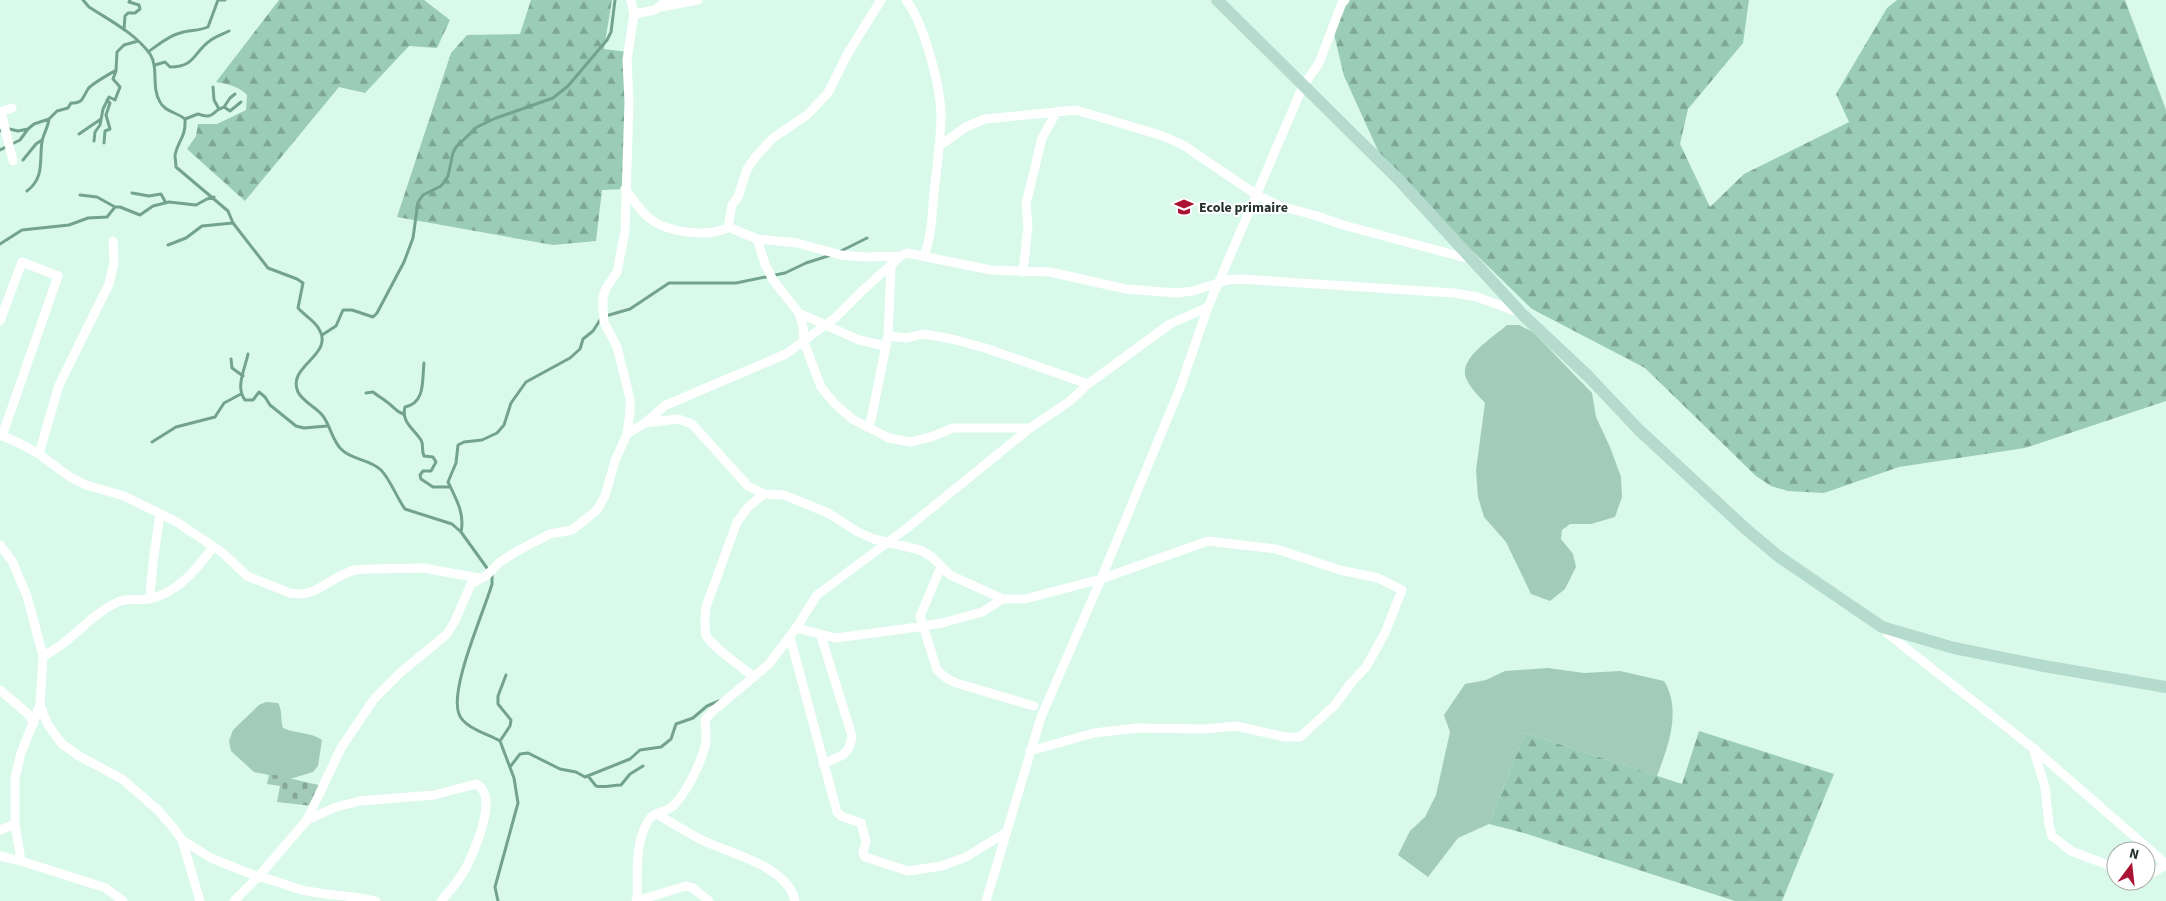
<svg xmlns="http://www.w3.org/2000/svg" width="2166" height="901" font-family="'Source Sans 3',sans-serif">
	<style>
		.grass { fill: #a2cbb9 }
		.forest { fill: url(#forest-firs) }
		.cemetery { fill: url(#cemetery-stones) }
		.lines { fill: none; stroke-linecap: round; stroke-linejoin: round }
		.stream { stroke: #73a38f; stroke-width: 3 }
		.street { stroke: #fff; stroke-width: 9 }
		.secondary { stroke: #b5dbcf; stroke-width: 12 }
		.labels { text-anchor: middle; stroke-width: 4; stroke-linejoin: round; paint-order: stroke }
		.poi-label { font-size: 14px; font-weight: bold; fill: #24312c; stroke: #fff; text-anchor: start }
	</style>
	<defs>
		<pattern id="forest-firs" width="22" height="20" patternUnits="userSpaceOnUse" patternTransform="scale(1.25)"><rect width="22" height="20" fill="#9bccb7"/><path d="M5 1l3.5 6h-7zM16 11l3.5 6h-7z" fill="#7ea695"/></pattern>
		<pattern id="cemetery-stones" width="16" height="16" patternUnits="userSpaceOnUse" patternTransform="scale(1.25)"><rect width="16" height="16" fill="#a2cbb9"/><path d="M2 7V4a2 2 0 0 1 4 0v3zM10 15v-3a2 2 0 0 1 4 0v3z" fill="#84a597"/></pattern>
	</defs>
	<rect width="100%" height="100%" fill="#d9faeb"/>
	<path class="grass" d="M 1507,325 L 1519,325 L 1533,332 L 1592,393 L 1596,417 L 1610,447 L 1621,477 L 1622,497 L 1615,517 L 1591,524 L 1570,524 L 1562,530 L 1561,539 L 1573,554 L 1576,567 L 1565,589 L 1550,601 L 1531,594 L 1506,542 L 1484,517 L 1478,497 L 1476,470 L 1485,403 C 1478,395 1470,388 1466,378 C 1458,358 1494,337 1507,325 Z
		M 1548,668 L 1584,673 L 1620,671 L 1664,681 C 1682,710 1668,747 1657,776 L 1525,733 L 1489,824 L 1458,838 L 1428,877 L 1398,855 L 1410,831 L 1425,817 L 1436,795 L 1450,732 L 1444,715 L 1465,684 L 1486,680 L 1505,671 Z
		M 266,702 L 278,703 C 283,711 280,719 283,728 C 296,734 311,732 322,740 L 318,766 L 313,772 L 290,779 L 254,772 L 231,751 L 229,741 L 233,730 L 259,705 Z"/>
	<path class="forest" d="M 279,0 L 424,0 L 450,20 L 437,48 L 409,46 L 365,93 L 339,87 L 245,201 L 187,149 L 196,136 L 198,124 L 217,124 L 246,110 L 247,95 C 239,86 227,84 216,82 Z
		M 531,0 L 612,0 L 604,49 L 628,52 L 626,189 L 602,190 L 596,241 L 553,245 L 397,217 L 451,53 L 467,35 L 520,34 Z
		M 1349,0 L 1749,0 L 1743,43 L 1688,109 L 1680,144 L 1710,207 L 1744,174 L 1849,122 L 1836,94 L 1887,8 L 1897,0 L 2125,0 L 2166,110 L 2166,401 L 2025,448 L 1899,467 L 1824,493 L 1788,491 L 1771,486 L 1756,476 L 1645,368 L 1532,309 L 1385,166 L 1344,76 L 1333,30 L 1344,4 Z
		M 1699,731 L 1834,774 L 1782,901 L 1735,901 L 1524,833 L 1489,824 L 1525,733 L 1682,784 Z"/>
	<path class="cemetery" d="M 269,775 L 275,775 L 323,786 L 313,806 L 277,802 L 280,786 L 267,784 Z"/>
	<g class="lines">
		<path class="stream" d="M 83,0 L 89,7 C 109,20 135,33 150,54 C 159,68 151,87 160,102 C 164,111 178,113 185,119 C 186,138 178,140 175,155 C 175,158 176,163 176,167 L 228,211 L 233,223 L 268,268 L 297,279 L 303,283 L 298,308 C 304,315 315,321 319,329 C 335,355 286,366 298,392 C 303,402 316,407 323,416 C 330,425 332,440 341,449 C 351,460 370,459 381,470 C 390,479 397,498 405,509 L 452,524 L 461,532 L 492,575 L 492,584 C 484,612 449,689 459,714 C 464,728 488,734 500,741 L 514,778 L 518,803 L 495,887 L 498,901
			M 124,30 L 125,16 L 128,13 L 135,13 L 140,9 L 139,5 L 129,2 L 130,0
			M 148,52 C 158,45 168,36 180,33 C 190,30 199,31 208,27 L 218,0 L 225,0
			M 155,65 L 165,62 L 170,67 C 196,67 193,52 211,40 C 216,36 223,34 229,31
			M 213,87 L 214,100 L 219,109
			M 224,107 L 230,111 L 241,102
			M 185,119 L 198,114 C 215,120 211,111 224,107 L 230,98 L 235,94
			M 0,131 L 5,128 L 18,131 L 28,129 L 34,124 L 49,119 L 57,111 L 68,108 L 71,103 C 84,103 82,98 88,89 C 91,84 110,74 116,70 L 117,52 L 124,45 L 138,41
			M 79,134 L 101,119
			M 94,141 L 95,132 L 100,125 L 103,109 L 109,97 L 115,100 L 120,87 L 113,79 L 116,71
			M 104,143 L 105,131 L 110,129 L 106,115 L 110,103 L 107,100
			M 0,150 L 20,140 L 28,129
			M 23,160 L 36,144 L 42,140
			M 27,191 C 45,177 39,161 42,142 C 43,134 48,128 49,119
			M 132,193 L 149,196 L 161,194 L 166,203
			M 80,195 L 97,197 L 115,207
			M 0,244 L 22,230 L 69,225 L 88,218 L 107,217 L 115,207 L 120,207 L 140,215 L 153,206 L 169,202 L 196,205 L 207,199 L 214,197
			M 168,245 L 186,238 L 202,226 L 233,223
			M 839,252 L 867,238
			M 322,335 L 336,326 L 343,310 L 352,310 L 373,317 L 377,313 L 404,262 L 413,238 L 418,202 L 423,195 L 441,186 L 448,176 L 453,153 L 456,147 L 477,127 L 496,118 L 553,98 L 568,86 L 607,40 L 611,32 L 615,0
			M 248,354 C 245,369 235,387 245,400 L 253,400 L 259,392 L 265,397 L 270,405 L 296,426 L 304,428 L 327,426
			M 231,359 L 232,368 L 243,376
			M 424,363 C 422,379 426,403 405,407 C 401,422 413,428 421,440 C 424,445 421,450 424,456 L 433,457 L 436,462 L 431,471 L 423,471 L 420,475 L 421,479 L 433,487 L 450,487
			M 366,393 L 373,392 C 378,396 382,398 387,402 C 393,406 395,411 403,414
			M 152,442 L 176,427 L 215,417 L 224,403 L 241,394
			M 461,532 C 465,513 456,499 448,482 L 456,463 L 458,445 L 464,442 L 482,440 L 497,433 L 504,425 L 511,403 L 526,382 L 570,358 L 580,349 L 583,339 L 593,331 L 602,317 L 630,309 L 669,283 L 736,283 L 785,273 L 806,263 L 831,255
			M 500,741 L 510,726 L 511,720 L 498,704 L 498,696 L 506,675
			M 510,767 L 520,754 L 528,753 L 560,769 L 576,772 L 585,777 L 630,759 L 640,750 L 661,747 L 671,739 L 676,724 L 693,718 L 707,706 L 719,701
			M 588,776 L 596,786 C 605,788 611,785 621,785 L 630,774 L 643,766"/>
		<path class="street" d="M 906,0 C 924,23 942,90 941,120 C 940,144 937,168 934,192 C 932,213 932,236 924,256
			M 661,7 L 698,0
			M 634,14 L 655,10 L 668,0
			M 0,112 L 12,108
			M 1,112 L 13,161
			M 939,146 L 966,127 L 985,119 L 1076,110 L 1163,136 L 1183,145 L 1257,195 L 1280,206 L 1317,216 L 1343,225 L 1470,259
			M 625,189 C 633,199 640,211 650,219 C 667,232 705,237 725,229 L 728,227 L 732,205 L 738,197 L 747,169 L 758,154 L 773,138 L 807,115 L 828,93 L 848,53 L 881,0
			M 728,227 L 757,239 L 797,243 L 841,255 L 865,257 L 901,256
			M 757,239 L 765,264 L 773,280 L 799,313 L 803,326 L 804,342 L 821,387 L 834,403 L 852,419 L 889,438 L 910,442 L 931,437 L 953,428 L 1030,428
			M 1023,272 L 1028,226 L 1026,204 L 1042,138 L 1057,111
			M 799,313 L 859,340 L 885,346
			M 0,321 L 22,262 L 58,276 L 2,436
			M 888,336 L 907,338 L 923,334 L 952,339 L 985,348 L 1088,384
			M 645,423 L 678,419 L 692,424 L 748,486 L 764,494
			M 867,427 L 871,420 L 888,336 L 891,266
			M 627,434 L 645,423 L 666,405 L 786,354 L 836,317 L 862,291 L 901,256 L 907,253 L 991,270 L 1050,272 L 1126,289 L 1176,293 L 1193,291 L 1228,280 L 1240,279 L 1454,293 L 1477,297 L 1518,312
			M 0,435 L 19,443 L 39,454 L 70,477 L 86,485 L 124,496 L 175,521 L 223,553 L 247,576 L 290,593 L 302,594 L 314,591 L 340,576 L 354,570 L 369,569 L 423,568 L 479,578
			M 39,454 L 59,385 L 109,284 L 114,263 L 113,241
			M 0,545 L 12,561 L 27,596 L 43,656 L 40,705 L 21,753 L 15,778 L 15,824 L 0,830
			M 941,567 L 920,616 L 937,670 L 946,678 L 956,683 L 1034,706
			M 150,599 C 151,570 156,543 160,514
			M 1882,627 L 1888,634 L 2033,748 L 2166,864
			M 796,628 L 836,638 L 904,629 L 942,623 L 982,612 L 1003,599
			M 821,636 L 852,736 C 849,757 841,755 823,764
			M 790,637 L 837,812 L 841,816 L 861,823 L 866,842 L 863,852 L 865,857 L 908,871 L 942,866 L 966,857 L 1005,833
			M 43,656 C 71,643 89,615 118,602 C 127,597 138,601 148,599 C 177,594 197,569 213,547
			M 754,677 C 744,669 710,645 706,635 C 704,626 705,615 706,607 L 737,522 L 748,507 L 764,494 L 784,495 L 828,513 L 858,532 L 874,539 L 920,550 L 932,557 L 950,575 L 1003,599 L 1025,599 L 1101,579 L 1208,541 L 1276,549 L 1340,570 L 1378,578 L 1402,590 L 1385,633 L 1366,667 L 1351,683 L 1335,705 L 1300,737 L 1285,737 L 1236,726 L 1204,729 L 1138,728 L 1094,733 L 1030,751
			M 0,690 L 27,713 L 34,723
			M 40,705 L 48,725 L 62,744 L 79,756 L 122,779 L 158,810 L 175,830 L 182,840 L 200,901
			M 2033,748 L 2045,787 L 2049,824 L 2052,836 L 2071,851 L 2116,868
			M 657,814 C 672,823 688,833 704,841 C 731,854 788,866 795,901
			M 307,820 L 336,807 L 360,801 L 434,795 L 476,784 C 500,795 474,851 467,866 C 460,879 450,891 441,901
			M 15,824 L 21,861 L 106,888 L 123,901
			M 182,840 L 211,858 L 258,877 L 307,820 L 341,748 L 374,699 L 401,672 L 447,634 L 455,621 L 471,584 L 487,575 L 500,562 L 519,550 L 550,534 L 572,530 L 597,510 L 605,496 L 615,461 L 627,434 L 630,412 L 630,399 L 617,347 L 604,322 L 603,309 L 603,297 L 606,288 L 617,272 L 625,231 L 629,102 L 627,60 L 634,14 L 631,0
			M 0,856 L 21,861
			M 2146,873 L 2152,873 L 2166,865
			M 234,901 L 258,877 C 275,879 290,888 307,891 C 330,896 353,895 376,901
			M 636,901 L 686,886 L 693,888 L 709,901
			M 637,901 C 638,874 634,845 648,821 C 654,811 666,813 674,805 C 686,793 705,757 706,739 C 707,733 705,726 705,720 L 713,711 L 769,664 L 796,628 L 817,595 L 907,528 L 1030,428 L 1070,401 L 1088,384 L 1170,324 L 1208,307
			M 986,901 L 1041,717 L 1101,579 L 1180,388 L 1208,307 L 1303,86 L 1319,63 L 1342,3 L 1345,0"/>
		<path class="secondary" d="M 1217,0 L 1399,180 L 1523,315 L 1588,376 L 1639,430 L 1747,530 L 1778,556 L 1882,627 L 1954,648 L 2044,666 L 2166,687"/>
	</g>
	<defs>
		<g id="school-bare" transform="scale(1.5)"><path d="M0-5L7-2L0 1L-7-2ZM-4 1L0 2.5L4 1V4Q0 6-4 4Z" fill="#aa1333" stroke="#fff" stroke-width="2.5" paint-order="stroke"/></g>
	</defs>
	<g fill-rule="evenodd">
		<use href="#school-bare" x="1184" y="207"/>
	</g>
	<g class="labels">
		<g class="poi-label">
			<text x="1199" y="212">Ecole primaire</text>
		</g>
	</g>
	<g transform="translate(2131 866) rotate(15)"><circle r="24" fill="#ffffff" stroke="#a7adab"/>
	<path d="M0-4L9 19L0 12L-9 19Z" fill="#aa1333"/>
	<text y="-8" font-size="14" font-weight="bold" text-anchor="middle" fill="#24312c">N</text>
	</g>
</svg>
